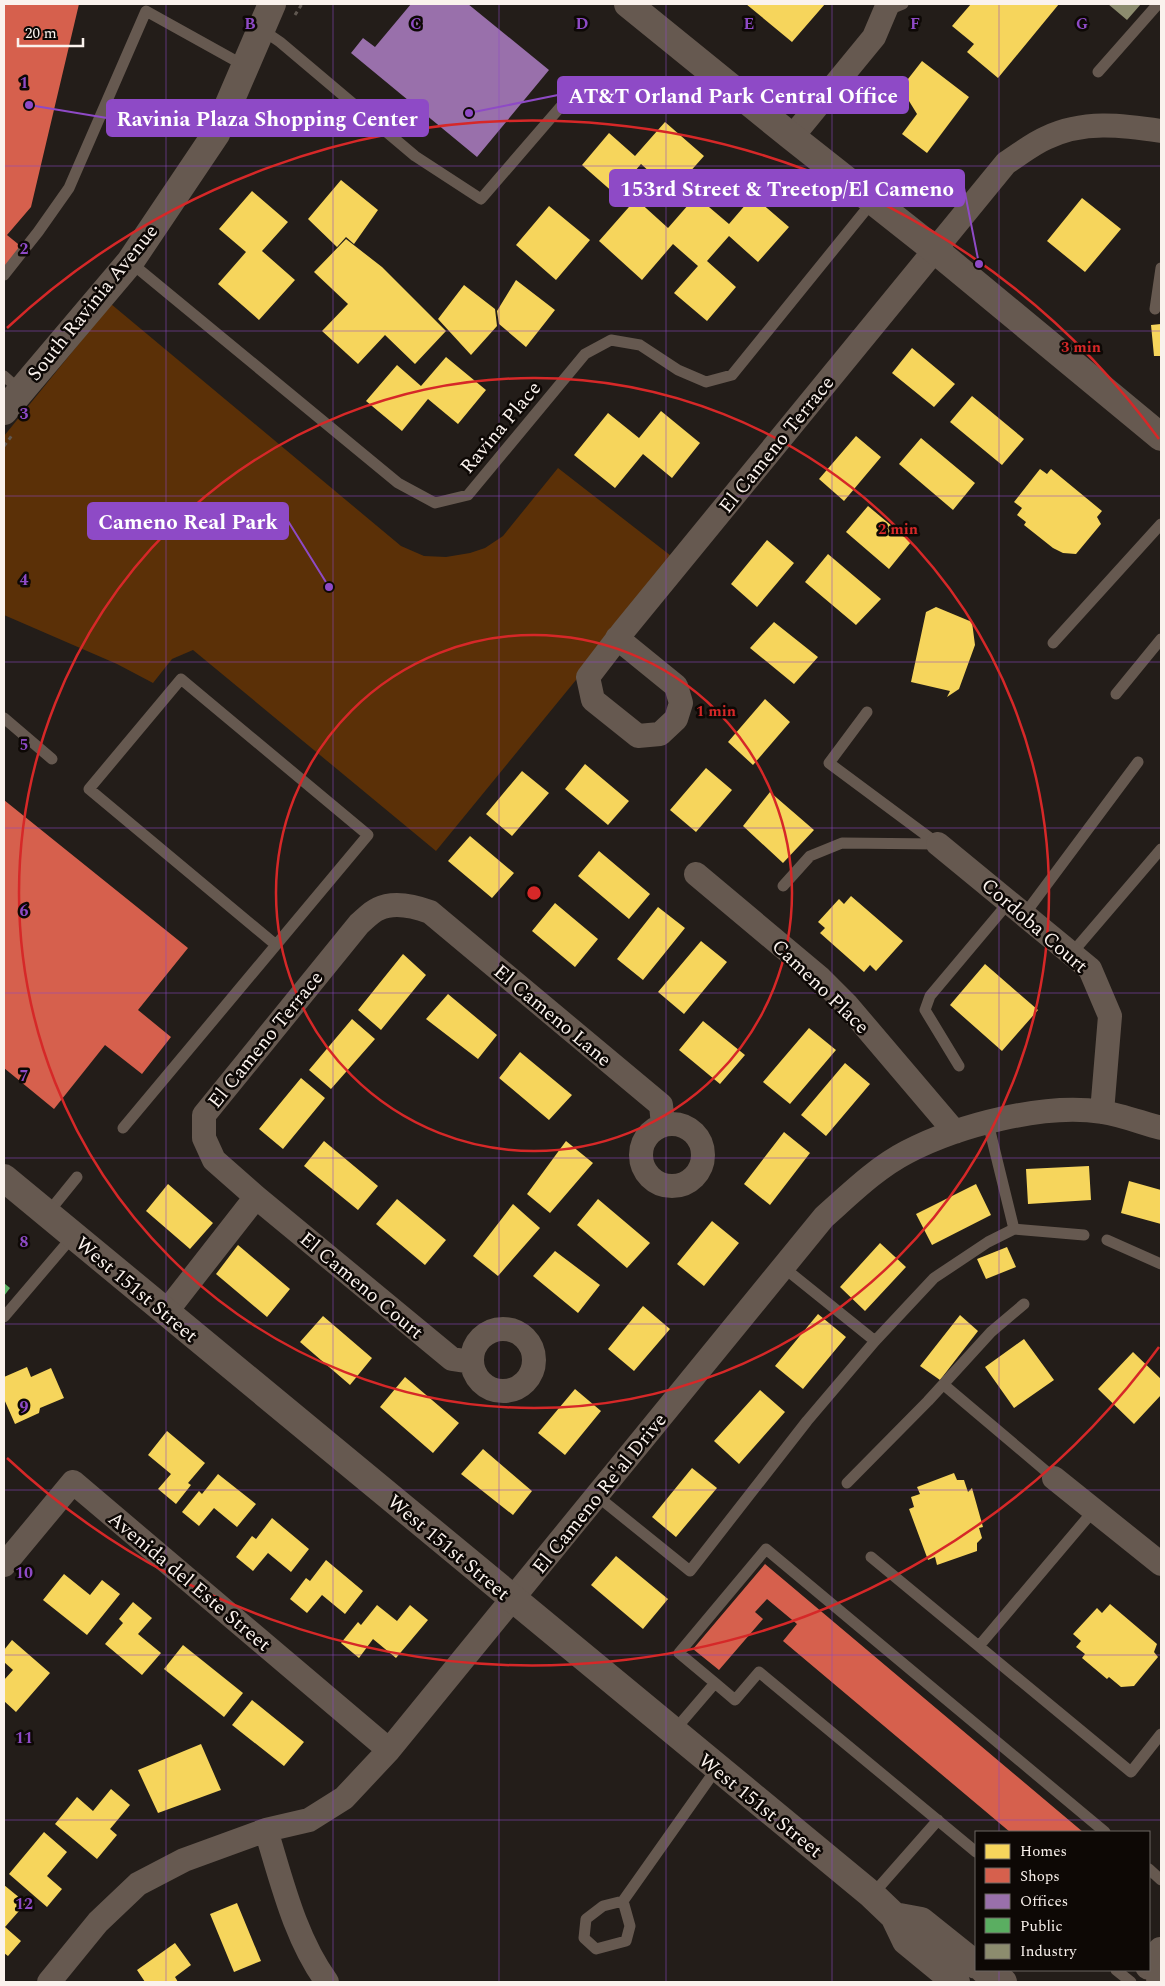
<svg xmlns="http://www.w3.org/2000/svg" width="1165" height="1986" font-family="Spectral,serif">
	<style>
		.green { fill: #5b3007 }
		.homes { fill: #f6d55c }
		.shops { fill: #d6604d }
		.offices { fill: #9970ab }
		.public { fill: #5aae61 }
		.industry { fill: #8c8c6e }
		.lines { fill: none; stroke-linecap: round; stroke-linejoin: round }
		.path { stroke: #5f5750; stroke-width: 3; stroke-dasharray: 4 4; stroke-linecap: butt }
		.service { stroke: #665950; stroke-width: 11 }
		.minor { stroke: #665950; stroke-width: 24 }
		.tertiary { stroke: #665950; stroke-width: 28 }
		.grid { fill: none; stroke: #8e4ac6; stroke-width: 1; stroke-opacity: 0.55 }
		.ring { fill: none; stroke: #d62828; stroke-width: 2.5 }
		.labels { text-anchor: middle; stroke-width: 5; stroke-linejoin: round; paint-order: stroke }
		.street-label { font-size: 20px; fill: #faf2ed; stroke: #0d0805 }
		.grid-label { font-size: 16px; text-anchor: middle; font-weight: bold; fill: #8e4ac6; stroke: #0d0805; stroke-width: 5; stroke-linejoin: round; paint-order: stroke }
		.centre { fill: #d62828; stroke: #0d0805; stroke-width: 2.5 }
		.ring-label { font-size: 15px; text-anchor: middle; font-weight: bold; fill: #d62828; stroke: #0d0805; stroke-width: 5; stroke-linejoin: round; paint-order: stroke }
		.leader { fill: none; stroke: #8e4ac6; stroke-width: 2 }
		.callout-dot { fill: #8e4ac6; stroke: #0d0805; stroke-width: 2 }
		.callout { fill: #8e4ac6; stroke: #8e4ac6; stroke-width: 2 }
		.callout-label { font-size: 21px; text-anchor: middle; font-weight: bold; fill: #fff }
	</style>
	<rect width="100%" height="100%" fill="#231d19"/>
	<path class="green" d="M 111,304 L 401,546 L 424,556 L 446,557 L 470,553 L 485,548 L 503,536 L 558,468 L 675,559 L 436,851 L 193,650 L 172,659 L 153,683 L 117,664 L 4,615 L 4,436 Z"/>
	<path class="homes" d="M 746,4 L 825,4 L 792,42 Z
		M 971,4 L 1059,4 L 998,78 L 967,52 L 974,44 L 952,26 Z
		M 922,61 L 969,97 L 927,153 L 902,134 L 917,114 L 901,88 Z
		M 665,122 L 704,156 L 672,192 L 641,164 L 615,194 L 582,165 L 609,133 L 635,156 Z
		M 341,180 L 378,210 L 354,244 L 346,237 L 337,247 L 308,219 Z
		M 252,191 L 288,222 L 262,251 L 295,280 L 259,320 L 218,284 L 246,252 L 219,229 Z
		M 696,196 L 729,224 L 753,196 L 789,227 L 758,262 L 729,236 L 707,261 L 736,287 L 707,321 L 674,293 L 698,266 L 673,244 L 642,280 L 599,241 L 636,199 L 668,228 Z
		M 1082,198 L 1121,229 L 1085,272 L 1047,241 Z
		M 549,206 L 590,240 L 556,280 L 516,245 Z
		M 346,239 L 382,267 L 446,331 L 415,364 L 385,335 L 358,364 L 322,331 L 348,304 L 314,272 Z
		M 516,280 L 555,310 L 526,347 L 499,324 L 497,311 Z
		M 464,285 L 495,309 L 497,326 L 471,355 L 438,319 Z
		M 1161,324 L 1161,356 L 1154,356 L 1151,325 Z
		M 912,348 L 955,384 L 934,407 L 892,373 Z
		M 446,357 L 486,390 L 458,424 L 428,399 L 402,431 L 366,401 L 397,365 L 421,386 Z
		M 972,396 L 1024,439 L 1002,465 L 950,422 Z
		M 661,411 L 700,443 L 672,478 L 643,454 L 615,488 L 574,455 L 608,413 L 639,438 Z
		M 856,436 L 881,457 L 844,501 L 819,479 Z
		M 921,438 L 975,483 L 953,510 L 899,464 Z
		M 1040,469 L 1047,474 L 1051,469 L 1102,511 L 1097,517 L 1101,524 L 1076,554 L 1063,553 L 1053,548 L 1024,525 L 1026,522 L 1017,515 L 1022,508 L 1014,502 Z
		M 868,506 L 911,542 L 889,569 L 846,532 Z
		M 767,540 L 794,563 L 757,607 L 731,584 Z
		M 828,554 L 881,599 L 856,625 L 805,582 Z
		M 936,607 L 972,622 L 975,645 L 959,689 L 947,697 L 950,691 L 911,682 L 926,612 Z
		M 774,622 L 818,657 L 794,684 L 750,648 Z
		M 765,699 L 790,722 L 753,765 L 728,742 Z
		M 585,764 L 629,801 L 608,825 L 565,789 Z
		M 706,768 L 732,790 L 696,832 L 670,810 Z
		M 522,771 L 549,793 L 512,836 L 486,814 Z
		M 770,792 L 814,830 L 783,863 L 743,826 Z
		M 470,836 L 514,873 L 492,898 L 448,861 Z
		M 599,851 L 650,894 L 629,919 L 578,876 Z
		M 851,896 L 903,941 L 876,971 L 870,965 L 864,972 L 820,933 L 825,928 L 818,922 L 839,899 L 844,904 Z
		M 555,903 L 598,939 L 575,967 L 532,931 Z
		M 658,907 L 685,928 L 643,980 L 617,959 Z
		M 701,941 L 727,962 L 684,1014 L 658,992 Z
		M 403,954 L 426,975 L 381,1030 L 358,1010 Z
		M 985,964 L 1038,1010 L 1002,1051 L 950,1005 Z
		M 448,994 L 497,1035 L 478,1059 L 426,1019 Z
		M 352,1019 L 375,1039 L 331,1089 L 309,1070 Z
		M 703,1021 L 745,1055 L 720,1084 L 679,1050 Z
		M 809,1028 L 836,1050 L 790,1104 L 763,1082 Z
		M 520,1052 L 572,1095 L 549,1120 L 499,1078 Z
		M 845,1063 L 870,1084 L 826,1136 L 801,1115 Z
		M 301,1078 L 325,1098 L 283,1149 L 259,1129 Z
		M 784,1132 L 810,1153 L 770,1205 L 744,1184 Z
		M 324,1141 L 378,1186 L 358,1210 L 304,1166 Z
		M 566,1141 L 593,1163 L 550,1213 L 527,1194 Z
		M 1089,1166 L 1091,1200 L 1028,1204 L 1026,1169 Z
		M 1129,1181 L 1161,1190 L 1161,1224 L 1121,1213 Z
		M 168,1184 L 213,1223 L 190,1249 L 146,1211 Z
		M 976,1184 L 991,1215 L 932,1245 L 916,1214 Z
		M 397,1199 L 446,1240 L 425,1265 L 376,1224 Z
		M 598,1199 L 650,1243 L 627,1268 L 577,1225 Z
		M 513,1204 L 540,1228 L 498,1276 L 473,1256 Z
		M 712,1221 L 739,1243 L 704,1286 L 677,1264 Z
		M 880,1243 L 906,1267 L 865,1311 L 840,1287 Z
		M 238,1245 L 290,1289 L 267,1317 L 216,1274 Z
		M 1007,1247 L 1016,1267 L 986,1279 L 977,1259 Z
		M 555,1251 L 600,1285 L 578,1313 L 533,1276 Z
		M 643,1306 L 670,1329 L 634,1371 L 608,1349 Z
		M 818,1314 L 846,1337 L 803,1389 L 775,1366 Z
		M 960,1315 L 978,1331 L 940,1380 L 920,1366 Z
		M 323,1316 L 372,1358 L 350,1385 L 300,1342 Z
		M 1024,1339 L 1054,1380 L 1014,1408 L 985,1367 Z
		M 1133,1352 L 1161,1379 L 1161,1395 L 1134,1424 L 1098,1389 Z
		M 27,1367 L 31,1377 L 51,1368 L 64,1398 L 40,1408 L 39,1413 L 15,1424 L 4,1399 L 4,1377 Z
		M 405,1377 L 459,1423 L 433,1453 L 380,1407 Z
		M 575,1389 L 601,1411 L 565,1455 L 538,1433 Z
		M 760,1390 L 785,1412 L 739,1464 L 714,1441 Z
		M 167,1431 L 205,1463 L 188,1483 L 191,1485 L 176,1504 L 158,1489 L 171,1474 L 148,1455 Z
		M 483,1449 L 532,1491 L 513,1515 L 461,1474 Z
		M 692,1468 L 717,1488 L 676,1537 L 652,1517 Z
		M 954,1473 L 957,1480 L 964,1480 L 968,1492 L 972,1488 L 983,1527 L 979,1528 L 982,1538 L 977,1543 L 977,1551 L 937,1565 L 935,1557 L 928,1560 L 909,1509 L 914,1507 L 911,1497 L 920,1494 L 917,1487 Z
		M 218,1474 L 256,1504 L 237,1527 L 214,1508 L 199,1526 L 182,1512 L 199,1491 L 202,1494 Z
		M 272,1518 L 309,1549 L 291,1572 L 268,1553 L 253,1571 L 236,1557 L 252,1536 L 256,1539 Z
		M 616,1556 L 668,1599 L 643,1629 L 591,1585 Z
		M 326,1560 L 363,1591 L 345,1614 L 322,1595 L 307,1613 L 290,1599 L 306,1578 L 310,1581 Z
		M 64,1574 L 90,1595 L 102,1580 L 120,1594 L 87,1635 L 43,1600 Z
		M 133,1602 L 152,1618 L 138,1634 L 161,1653 L 142,1675 L 105,1644 L 123,1623 L 119,1619 Z
		M 1110,1604 L 1157,1644 L 1154,1652 L 1158,1657 L 1134,1686 L 1121,1687 L 1109,1677 L 1107,1679 L 1082,1658 L 1085,1654 L 1076,1647 L 1081,1641 L 1073,1634 L 1097,1608 L 1102,1613 Z
		M 377,1605 L 397,1621 L 410,1605 L 428,1620 L 396,1658 L 373,1639 L 359,1658 L 341,1643 L 358,1622 L 361,1625 Z
		M 12,1640 L 50,1673 L 16,1712 L 4,1701 L 4,1680 L 13,1670 L 4,1662 L 4,1650 Z
		M 183,1645 L 243,1693 L 224,1717 L 164,1669 Z
		M 252,1700 L 304,1742 L 284,1766 L 232,1725 Z
		M 201,1744 L 221,1790 L 158,1813 L 138,1770 Z
		M 111,1789 L 130,1805 L 110,1829 L 117,1835 L 97,1859 L 55,1824 L 77,1797 L 93,1811 Z
		M 44,1832 L 67,1852 L 47,1876 L 62,1889 L 47,1907 L 9,1874 Z
		M 4,1885 L 26,1903 L 5,1927 L 21,1941 L 8,1956 L 4,1953 Z
		M 237,1903 L 261,1961 L 234,1972 L 210,1914 Z
		M 175,1943 L 191,1965 L 175,1977 L 178,1982 L 145,1982 L 137,1970 Z"/>
	<path class="shops" d="M 4,4 L 79,4 L 31,207 L 7,235 L 23,248 L 4,271 Z
		M 4,800 L 188,948 L 138,1010 L 171,1037 L 142,1074 L 105,1045 L 54,1109 L 4,1068 Z
		M 765,1564 L 1083,1832 L 1010,1832 L 783,1641 L 797,1624 L 767,1599 L 755,1612 L 763,1619 L 719,1670 L 693,1649 Z"/>
	<path class="offices" d="M 411,4 L 468,4 L 549,70 L 477,157 L 351,53 L 363,38 L 375,47 Z"/>
	<path class="public" d="M 4,1283 L 10,1288 L 4,1296 Z"/>
	<path class="industry" d="M 1108,4 L 1141,4 L 1127,20 Z"/>
	<g class="lines">
		<path class="path" d="M 295,15 L 302,4
			M 4,446 L 13,434"/>
		<path class="service" d="M 886,11 L 903,4
			M 261,29 L 280,42 L 415,156 L 481,199 L 563,104
			M 1098,72 L 1158,4
			M 130,262 L 398,483 L 435,503 L 468,495 L 585,354 L 611,340 L 640,345 L 678,370 L 706,382 L 732,375 L 873,201
			M 4,275 L 38,232 L 69,188 L 146,11 L 245,66
			M 1155,309 L 1161,268
			M 4,376 L 21,391
			M 1053,643 L 1161,524
			M 1116,694 L 1161,639
			M 867,712 L 829,763 L 938,844
			M 4,718 L 52,759
			M 783,886 L 810,856 L 842,843 L 938,844
			M 1024,915 L 1138,762
			M 1072,953 L 1161,849
			M 959,1066 L 925,1010 L 930,996 L 1009,902
			M 123,1128 L 368,835 L 181,679 L 89,789 L 276,945
			M 47,1214 L 77,1177
			M 1014,1229 L 1084,1235
			M 1107,1240 L 1161,1264
			M 4,1317 L 73,1236
			M 875,1341 L 934,1278 L 988,1242 L 1014,1229 L 988,1123
			M 944,1385 L 1054,1478
			M 847,1483 L 928,1401 L 991,1332 L 1024,1304
			M 597,1496 L 690,1571 L 807,1421 L 875,1341 L 783,1267
			M 871,1557 L 1131,1772 L 1161,1734
			M 979,1646 L 1094,1510
			M 715,1683 L 735,1700 L 759,1672 L 976,1852
			M 673,1732 L 715,1683 L 679,1653 L 766,1549 L 1105,1832
			M 1149,1869 L 1161,1880
			M 872,1895 L 938,1820
			M 623,1901 L 630,1926 L 626,1941 L 596,1949 L 584,1938 L 586,1919 L 603,1906 L 623,1901 L 717,1768
			M 1116,1970 L 1131,1982"/>
		<path class="minor" d="M 792,137 L 874,37 L 888,4
			M 617,638 L 676,686 L 681,703 L 676,719 L 660,734 L 638,736 L 593,700 L 588,677 L 624,630 L 1006,163 C 1019,155 1032,144 1046,138 C 1083,120 1122,125 1161,131
			M 938,844 L 1090,969 L 1110,1016 L 1102,1112
			M 696,874 L 820,978 L 847,1005 L 955,1132
			M641 1155a31 31 0 1 1 62 0a31 31 0 1 1-62 0Z
			M 256,1197 L 452,1359 L 472,1362
			M 166,1312 L 256,1197 L 214,1160 L 204,1138 L 204,1115 L 359,924 C 365,919 371,912 378,909 C 394,901 414,906 430,912 L 661,1105 L 663,1125
			M472 1360a31 31 0 1 1 62 0a31 31 0 1 1-62 0Z
			M 1054,1478 L 1161,1564
			M 4,1565 L 73,1482 L 389,1750
			M 266,1830 C 282,1882 295,1938 327,1982
			M 49,1982 L 98,1922 L 138,1884 L 184,1860 L 266,1830 L 309,1820 L 344,1798 L 389,1750 L 824,1217 C 850,1194 876,1168 907,1152 C 959,1125 1044,1103 1102,1112 C 1122,1115 1142,1123 1161,1128"/>
		<path class="tertiary" d="M 628,4 L 792,137 L 935,250 L 1161,437
			M 4,411 L 130,262 L 216,134 L 272,4
			M 4,1178 L 872,1895 L 894,1916 L 906,1941 L 956,1982
			M 894,1916 L 921,1921 L 976,1965
			M 1149,1966 L 1161,1951
			M 984,1970 L 1003,1982
			M 1160,1982 L 1161,1981"/>
	</g>
	<path class="grid" d="M 166,4 L 166,1982M 333,4 L 333,1982M 499,4 L 499,1982M 666,4 L 666,1982M 832,4 L 832,1982M 999,4 L 999,1832M 4,166 L 1161,166M 4,331 L 1161,331M 4,496 L 1161,496M 4,662 L 1161,662M 4,828 L 1161,828M 4,993 L 1161,993M 4,1158 L 1161,1158M 4,1324 L 1161,1324M 4,1490 L 1161,1490M 4,1655 L 1161,1655M 4,1820 L 1161,1820M 999,1970 L 999,1982"/>
	<g class="ring">
		<circle cx="534" cy="893" r="258"/>
		<circle cx="534" cy="893" r="515"/>
		<path d="M1159 1347A773 773 0 0 1 7 1458M7 328A773 773 0 0 1 1159 439"/>
	</g>
	<g class="labels">
		<g class="street-label">
			<text transform="translate(92 302) rotate(-51)" y="7">South Ravinia Avenue</text>
			<text transform="translate(500 427) rotate(-50)" y="7">Ravina Place</text>
			<text transform="translate(776 444) rotate(-51)" y="7">El Cameno Terrace</text>
			<text transform="translate(1035 925) rotate(41)" y="7">Cordoba Court</text>
			<text transform="translate(821 986) rotate(44)" y="7">Cameno Place</text>
			<text transform="translate(553 1015) rotate(40)" y="7">El Cameno Lane</text>
			<text transform="translate(265 1039) rotate(-51)" y="7">El Cameno Terrace</text>
			<text transform="translate(362 1285) rotate(40)" y="7">El Cameno Court</text>
			<text transform="translate(137 1289) rotate(40)" y="7">West 151st Street</text>
			<text transform="translate(599 1493) rotate(-51)" y="7">El Cameno Re'al Drive</text>
			<text transform="translate(449 1547) rotate(40)" y="7">West 151st Street</text>
			<text transform="translate(190 1581) rotate(40)" y="7">Avenida del Este Street</text>
			<text transform="translate(761 1805) rotate(39)" y="7">West 151st Street</text>
		</g>
	</g>
	<g class="grid-label">
		<text x="250" y="29">B</text>
		<text x="416" y="29">C</text>
		<text x="582" y="29">D</text>
		<text x="749" y="29">E</text>
		<text x="915" y="29">F</text>
		<text x="1082" y="29">G</text>
		<text x="24" y="88">1</text>
		<text x="24" y="254">2</text>
		<text x="24" y="419">3</text>
		<text x="24" y="585">4</text>
		<text x="24" y="750">5</text>
		<text x="24" y="916">6</text>
		<text x="24" y="1081">7</text>
		<text x="24" y="1247">8</text>
		<text x="24" y="1412">9</text>
		<text x="24" y="1578">10</text>
		<text x="24" y="1743">11</text>
		<text x="24" y="1909">12</text>
	</g>
	<circle cx="534" cy="893" r="8" class="centre"/>
	<g class="ring-label">
		<text x="1081" y="352">3 min</text>
		<text x="898" y="534">2 min</text>
		<text x="716" y="716">1 min</text>
	</g>
	<path class="leader" d="M469 113L558 95M29 105L107 118M979 264L964 188M329 587L288 521"/>
	<g class="callout-dot">
		<circle cx="469" cy="113" r="5"/>
		<circle cx="29" cy="105" r="5"/>
		<circle cx="979" cy="264" r="5"/>
		<circle cx="329" cy="587" r="5"/>
	</g>
	<g class="callout">
		<rect x="558" y="77" width="350" height="36" rx="5"/>
		<rect x="107" y="100" width="321" height="36" rx="5"/>
		<rect x="610" y="170" width="354" height="36" rx="5"/>
		<rect x="88" y="503" width="200" height="36" rx="5"/>
	</g>
	<g class="callout-label">
		<text x="733" y="103">AT&amp;T Orland Park Central Office</text>
		<text x="267" y="126">Ravinia Plaza Shopping Center</text>
		<text x="787" y="196">153rd Street &amp; Treetop/El Cameno</text>
		<text x="188" y="529">Cameno Real Park</text>
	</g>
	<rect width="1165" height="1986" fill="none" stroke="#faf2ed" stroke-width="10"/>
	<rect x="975" y="1831" width="175" height="140" fill="#0d0805" stroke="#6c6662"/>
	<rect x="985" y="1844" width="25" height="15" fill="#f6d55c" stroke="#6c6662"/>
	<text x="1020" y="1856" font-size="15" fill="#faf2ed">Homes</text>
	<rect x="985" y="1868" width="25" height="15" fill="#d6604d" stroke="#6c6662"/>
	<text x="1020" y="1881" font-size="15" fill="#faf2ed">Shops</text>
	<rect x="985" y="1894" width="25" height="15" fill="#9970ab" stroke="#6c6662"/>
	<text x="1020" y="1906" font-size="15" fill="#faf2ed">Offices</text>
	<rect x="985" y="1918" width="25" height="15" fill="#5aae61" stroke="#6c6662"/>
	<text x="1020" y="1931" font-size="15" fill="#faf2ed">Public</text>
	<rect x="985" y="1944" width="25" height="15" fill="#8c8c6e" stroke="#6c6662"/>
	<text x="1020" y="1956" font-size="15" fill="#faf2ed">Industry</text>
	<path d="M18 38v8h65v-8" fill="none" stroke="#faf2ed" stroke-width="2.5"/>
	<text x="25" y="38" font-size="15" fill="#faf2ed" stroke="#0d0805" stroke-width="4" paint-order="stroke">20 m</text>
</svg>
